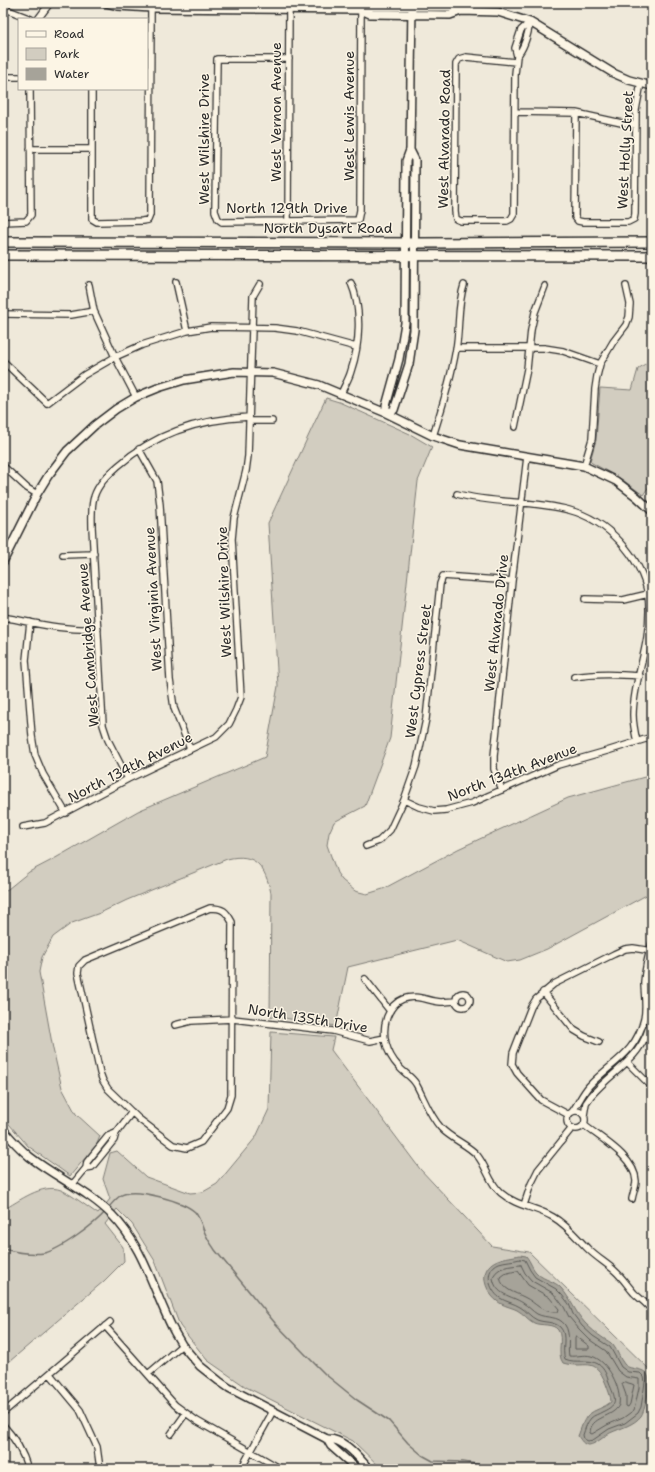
<svg xmlns="http://www.w3.org/2000/svg" width="655" height="1472" font-family="'Shantell Sans',sans-serif">
	<style>
		.green { fill: #d2cdc0; stroke: #7e7c76 }
		.water { fill: #a6a399; stroke: #75736d }
		.lines { fill: none; stroke-linecap: round; stroke-linejoin: round }
		.shore { stroke: #5c5b57; stroke-width: 1 }
		.stream { stroke: #75736d; stroke-width: 1.5 }
		.minor-casing { stroke: #2b2b2b; stroke-width: 8 }
		.tertiary-casing { stroke: #2b2b2b; stroke-width: 10 }
		.primary-casing { stroke: #2b2b2b; stroke-width: 12 }
		.minor { stroke: #fcf5e5; stroke-width: 5.5 }
		.tertiary { stroke: #fcf5e5; stroke-width: 7 }
		.primary { stroke: #fcf5e5; stroke-width: 9 }
		.labels { text-anchor: middle; stroke-width: 3; stroke-linejoin: round; paint-order: stroke }
		.street-label { font-size: 14px; fill: #2b2b2b; stroke: #fcf5e5 }
	</style>
	<rect width="100%" height="100%" fill="#efe9da"/>
	<filter id="ink" filterUnits="userSpaceOnUse"><feTurbulence type="fractalNoise" baseFrequency=".025" numOctaves="2"/><feDisplacementMap in="SourceGraphic" scale="8" xChannelSelector="R" yChannelSelector="G"/><feConvolveMatrix kernelMatrix="1 2 1 2 8 2 1 2 1" color-interpolation-filters="sRGB"/></filter>
	<g filter="url(#ink)">
		<path class="green" d="M 652,359 L 652,482 L 643,495 L 623,480 L 592,463 L 590,461 L 596,440 L 600,388 L 632,390 L 638,369 Z
			M 326,398 L 339,402 L 410,434 L 432,447 L 418,481 L 390,738 L 365,806 L 334,822 L 329,833 L 327,845 L 337,873 L 342,880 L 355,891 L 367,894 L 383,889 L 458,849 L 568,798 L 652,775 L 652,892 L 547,949 L 520,960 L 507,962 L 457,940 L 348,967 L 336,1026 L 270,1016 L 271,893 C 265,867 256,852 227,859 L 127,900 L 100,913 L 72,923 L 53,937 L 42,957 L 39,972 L 53,1049 L 62,1088 L 76,1114 L 100,1136 L 97,1144 L 70,1176 L 28,1146 L 3,1117 L 3,893 L 29,872 L 52,860 L 138,811 L 265,757 L 278,686 L 268,523 Z
			M 271,1032 L 334,1037 L 331,1050 L 420,1169 L 492,1246 L 529,1252 L 652,1372 L 652,1469 L 382,1469 L 353,1441 L 246,1387 L 207,1360 L 180,1326 L 155,1261 L 132,1224 L 117,1209 L 105,1224 L 123,1247 L 124,1261 L 104,1281 L 3,1367 L 3,1210 C 19,1201 42,1183 61,1190 C 71,1194 89,1208 98,1214 L 110,1199 L 103,1179 L 110,1153 L 117,1151 L 146,1177 L 190,1193 L 203,1192 L 217,1184 L 256,1137 L 269,1109 Z"/>
		<path class="water" d="M 520,1255 L 526,1256 C 531,1262 532,1269 538,1274 C 544,1280 555,1281 561,1288 C 571,1299 575,1312 585,1323 C 590,1328 597,1334 603,1338 C 606,1340 611,1342 613,1345 C 618,1351 619,1358 624,1364 C 631,1372 647,1365 649,1380 C 650,1386 645,1411 641,1416 C 634,1425 621,1428 610,1433 C 603,1437 596,1444 589,1445 C 583,1445 581,1440 578,1436 C 581,1429 583,1420 588,1415 C 595,1409 604,1408 611,1402 C 611,1396 608,1390 606,1384 C 594,1354 586,1370 563,1363 C 556,1353 564,1339 558,1330 C 553,1323 541,1326 534,1323 C 528,1320 523,1313 517,1310 C 511,1307 503,1306 497,1301 C 490,1296 483,1283 485,1274 C 489,1258 506,1258 520,1255 Z"/>
		<g class="lines">
			<path class="shore" d="M 520,1259 L 525,1260 L 530,1270 L 535,1277 L 556,1289 L 562,1295 L 569,1304 L 573,1314 L 582,1326 L 593,1336 L 610,1347 L 621,1367 L 628,1372 L 640,1373 L 644,1377 L 645,1382 L 644,1389 L 641,1407 L 638,1413 L 625,1423 L 609,1429 L 593,1440 L 588,1441 L 584,1439 L 583,1435 C 585,1429 587,1422 591,1418 C 594,1415 599,1414 602,1412 C 620,1404 615,1398 609,1383 C 607,1376 605,1369 598,1364 C 588,1358 576,1364 565,1359 C 561,1350 568,1335 560,1327 C 553,1321 545,1323 537,1320 C 530,1317 526,1310 520,1307 C 514,1303 506,1302 500,1298 C 489,1290 483,1270 499,1263 C 505,1261 513,1261 520,1259 Z
				M 521,1265 L 525,1273 L 532,1281 L 553,1293 L 558,1299 L 564,1307 L 569,1317 L 579,1329 L 590,1340 L 606,1351 L 618,1371 L 626,1377 L 639,1379 L 639,1388 L 634,1410 L 623,1418 L 607,1425 L 592,1434 L 590,1433 C 590,1416 613,1418 619,1405 C 622,1389 608,1360 591,1356 C 584,1354 576,1357 569,1356 C 567,1346 571,1334 565,1325 C 558,1315 547,1319 537,1314 C 532,1311 528,1306 523,1303 C 511,1295 496,1296 493,1278 C 496,1266 511,1266 521,1265 Z
				M 518,1271 L 528,1285 L 549,1297 L 559,1309 L 558,1312 C 540,1313 537,1303 524,1297 C 514,1292 502,1290 500,1277 L 504,1274 Z
				M 576,1336 L 589,1346 L 589,1349 L 575,1349 L 575,1338 Z
				M 625,1382 L 632,1384 L 634,1385 L 630,1404 L 628,1407 L 626,1406 L 626,1395 L 622,1384 Z"/>
			<path class="stream" d="M 108,1208 C 113,1203 117,1196 124,1194 C 139,1189 183,1201 195,1212 C 201,1219 202,1229 207,1237 C 209,1242 213,1246 215,1250 L 275,1323 L 305,1354 L 325,1374 L 357,1400 L 389,1421 L 408,1443 L 422,1455 L 433,1461 L 463,1462 L 509,1469
				M 3,1249 C 16,1252 30,1255 44,1253 C 60,1250 95,1224 106,1211
				M 644,1469 L 652,1465"/>
			<g class="minor-casing">
				<path id="minor" d="M 3,8 L 31,19
					M 461,11 L 461,3
					M 38,19 L 50,3
					M 517,56 C 525,47 528,34 530,22
					M 289,59 L 217,59 L 215,211 L 218,219 L 222,222 L 358,220 L 360,210 L 361,10
					M 516,62 L 466,57 L 459,59 L 456,64 L 455,211 L 456,219 L 461,221 L 507,221 L 511,219 L 514,214 L 515,74 L 517,56 L 515,48 L 521,30 L 530,22
					M 3,77 L 19,77
					M 92,89 L 92,219 L 97,222 L 142,221 L 148,220 L 150,215 L 151,8
					M 515,112 L 576,113 L 626,124 L 636,125
					M 576,113 L 575,217 L 578,221 L 583,222 L 628,222 L 634,219 L 635,214 L 636,110 L 641,83
					M 30,149 L 91,149
					M 3,222 L 26,221 L 31,215 L 30,89
					M 288,222 L 289,3
					M 176,282 L 187,331
					M 89,285 L 94,311 L 115,357 L 136,397
					M 3,314 L 71,315 L 94,311
					M 456,348 L 544,348 L 563,351 L 600,364
					M 3,361 L 47,403 L 84,375 L 115,357 L 142,345 L 187,331 L 211,327 L 275,328 L 297,331 L 356,347
					M 341,394 C 344,386 349,379 351,371 C 360,345 362,308 351,283
					M 249,421 L 272,421
					M 515,427 L 527,369 L 531,330 L 535,312 L 545,286
					M 433,436 C 442,408 451,379 456,349 C 460,328 457,306 464,285
					M 139,449 L 157,481 L 160,505 L 170,680 L 174,708 L 190,749
					M 3,466 L 27,488 L 37,494
					M 584,466 L 592,439 L 595,389 L 597,376 L 600,364 L 613,342 L 626,325 L 629,317 L 630,304 L 626,286
					M 457,494 C 494,504 532,500 569,510 C 607,520 641,556 648,595 C 650,609 649,623 647,637 C 643,663 633,689 633,715 C 633,724 635,733 637,742
					M 63,555 L 94,554
					M 585,599 L 623,600 L 648,594
					M 3,617 C 35,623 65,631 98,629
					M 30,622 L 26,660 L 32,736 L 35,755 L 43,774 L 66,813
					M 574,677 C 596,673 617,674 640,676
					M 128,779 L 108,740 L 103,725 L 92,527 C 92,517 91,506 94,497 C 98,484 108,475 118,466 C 155,433 200,419 249,417
					M 502,790 L 494,769 L 494,756 L 512,581 L 527,457
					M 404,800 L 419,807 L 434,811 L 446,810 L 472,803 L 558,765 L 607,751 L 652,737
					M 23,827 L 45,823 L 128,779 L 216,737 L 229,724 L 236,710 L 241,697 L 232,539 L 234,518 L 246,471 L 248,456 L 253,296 L 260,284
					M 366,846 L 379,841 L 390,830 L 404,800 L 416,766 L 426,719 L 440,584 L 443,576 L 512,581
					M 210,908 C 223,908 226,911 232,922 L 231,1095 L 227,1108 L 201,1142 L 187,1148 L 173,1145 L 139,1119 L 108,1089 L 103,1081 L 100,1073 L 78,973 L 79,966 L 85,960 Z
					M 365,979 L 390,1011
					M 543,992 L 574,1030 L 584,1036 L 599,1042
					M456 1000a7 7 0 1 1 14 0a7 7 0 1 1-14 0Z
					M 456,1001 C 451,1001 446,1002 441,1002 C 428,1001 416,994 403,999 C 395,1002 390,1009 387,1017 C 381,1034 386,1053 399,1067 C 404,1073 411,1076 416,1084 C 424,1098 429,1115 441,1128 C 451,1139 467,1144 477,1155 C 487,1167 489,1183 501,1193 C 516,1206 536,1207 553,1217 C 567,1225 577,1238 588,1249 C 596,1257 606,1263 614,1270 C 622,1277 627,1285 634,1293 C 639,1298 644,1301 649,1307
					M 175,1025 L 191,1021 L 233,1019 L 333,1031 L 370,1041 L 385,1038
					M 628,1063 L 652,1087
					M567 1120a9 9 0 1 1 18 0a9 9 0 1 1-18 0Z
					M 572,1112 C 578,1104 582,1094 589,1086 C 610,1063 636,1054 644,1019 C 647,1007 644,995 644,982 C 645,969 648,956 652,943
					M 569,1115 L 541,1100 L 517,1073 L 512,1064 L 513,1053 L 531,1007 L 536,999 L 554,984 L 614,954 L 625,949 L 633,948 L 652,951
					M 584,1115 L 586,1103 L 591,1096 C 617,1066 643,1060 652,1016
					M 584,1125 C 600,1138 635,1157 636,1181 C 636,1186 633,1193 632,1199
					M 86,1168 L 92,1167 L 114,1140 L 116,1133 L 132,1112
					M 72,1185 L 86,1168 L 87,1162 L 108,1136 L 116,1133
					M 524,1205 L 531,1184 L 538,1170 L 572,1128
					M 652,1298 L 649,1305 L 652,1313
					M 105,1326 L 175,1405 L 197,1421 L 281,1469
					M 50,1374 L 80,1410 L 97,1447 L 100,1469
					M 148,1374 L 182,1345
					M 3,1413 L 110,1322
					M 3,1425 C 15,1438 23,1452 28,1469
					M 171,1434 L 186,1413
					M 241,1469 L 273,1411"/>
			</g>
			<g class="tertiary-casing">
				<path id="tertiary" d="M 106,3 L 118,6 L 151,8 L 361,10 L 372,7 L 449,7 L 461,11 L 498,12 L 530,22 L 613,73 L 629,80 L 652,86
					M 361,10 L 370,14 L 450,15 L 461,11
					M 410,150 L 415,160 L 414,330 L 409,364 L 394,410 L 386,413 L 386,406 L 399,359 L 405,323 L 406,161 L 410,150 L 412,3
					M 3,562 L 37,494 L 48,476 L 67,451 L 95,425 L 116,409 L 136,397 L 158,388 L 184,380 L 234,372 L 273,373 L 319,385 L 386,413 L 433,436 L 460,445 L 584,466 L 616,481 L 637,497 L 652,511
					M 3,1129 C 11,1139 20,1149 30,1157 C 57,1178 88,1191 112,1215 C 145,1248 154,1294 175,1333 L 182,1345 L 200,1366 L 219,1381 L 229,1388 L 327,1439 C 344,1438 358,1457 369,1469
					M 327,1439 L 331,1446 L 357,1469"/>
			</g>
			<g class="primary-casing">
				<path id="primary" d="M 3,242 L 422,243 L 652,242
					M 3,255 L 652,256"/>
			</g>
			<use href="#minor" class="minor"/>
			<use href="#tertiary" class="tertiary"/>
			<use href="#primary" class="primary"/>
		</g>
	</g>
	<g class="labels">
		<g class="street-label">
			<text transform="translate(276 112) rotate(-90)" y="5">West Vernon Avenue</text>
			<text transform="translate(349 116) rotate(-90)" y="5">West Lewis Avenue</text>
			<text transform="translate(204 139) rotate(-90)" y="5">West Wilshire Drive</text>
			<text transform="translate(444 139) rotate(-89)" y="5">West Alvarado Road</text>
			<text transform="translate(625 150) rotate(-87)" y="5">West Holly Street</text>
			<text x="287" y="213">North 129th Drive</text>
			<text x="328" y="233">North Dysart Road</text>
			<text transform="translate(224 592) rotate(-92)" y="5">West Wilshire Drive</text>
			<text transform="translate(153 599) rotate(-93)" y="5">West Virginia Avenue</text>
			<text transform="translate(496 623) rotate(-84)" y="5">West Alvarado Drive</text>
			<text transform="translate(88 645) rotate(-94)" y="5">West Cambridge Avenue</text>
			<text transform="translate(418 671) rotate(-83)" y="5">West Cypress Street</text>
			<text transform="translate(130 767) rotate(-27)" y="5">North 134th Avenue</text>
			<text transform="translate(512 772) rotate(-21)" y="5">North 134th Avenue</text>
			<text transform="translate(308 1018) rotate(9)" y="5">North 135th Drive</text>
		</g>
	</g>
	<rect width="655" height="1472" fill="none" stroke="#fcf5e5" stroke-width="16"/>
	<rect x="8" y="8" width="639" height="1456" fill="none" stroke="#2b2b2b" stroke-width="1.5" filter="url(#ink)"/>
	<rect x="18" y="18" width="130" height="72" fill="#fcf5e5" stroke="#a8a49b"/>
	<rect x="26" y="31" width="20" height="6" fill="#fcf5e5" stroke="#a8a49b"/>
	<text x="54" y="38" font-size="12" fill="#2b2b2b">Road</text>
	<rect x="26" y="48" width="20" height="12" fill="#d2cdc0" stroke="#a8a49b"/>
	<text x="54" y="58" font-size="12" fill="#2b2b2b">Park</text>
	<rect x="26" y="68" width="20" height="12" fill="#a6a399" stroke="#a8a49b"/>
	<text x="54" y="78" font-size="12" fill="#2b2b2b">Water</text>
</svg>
